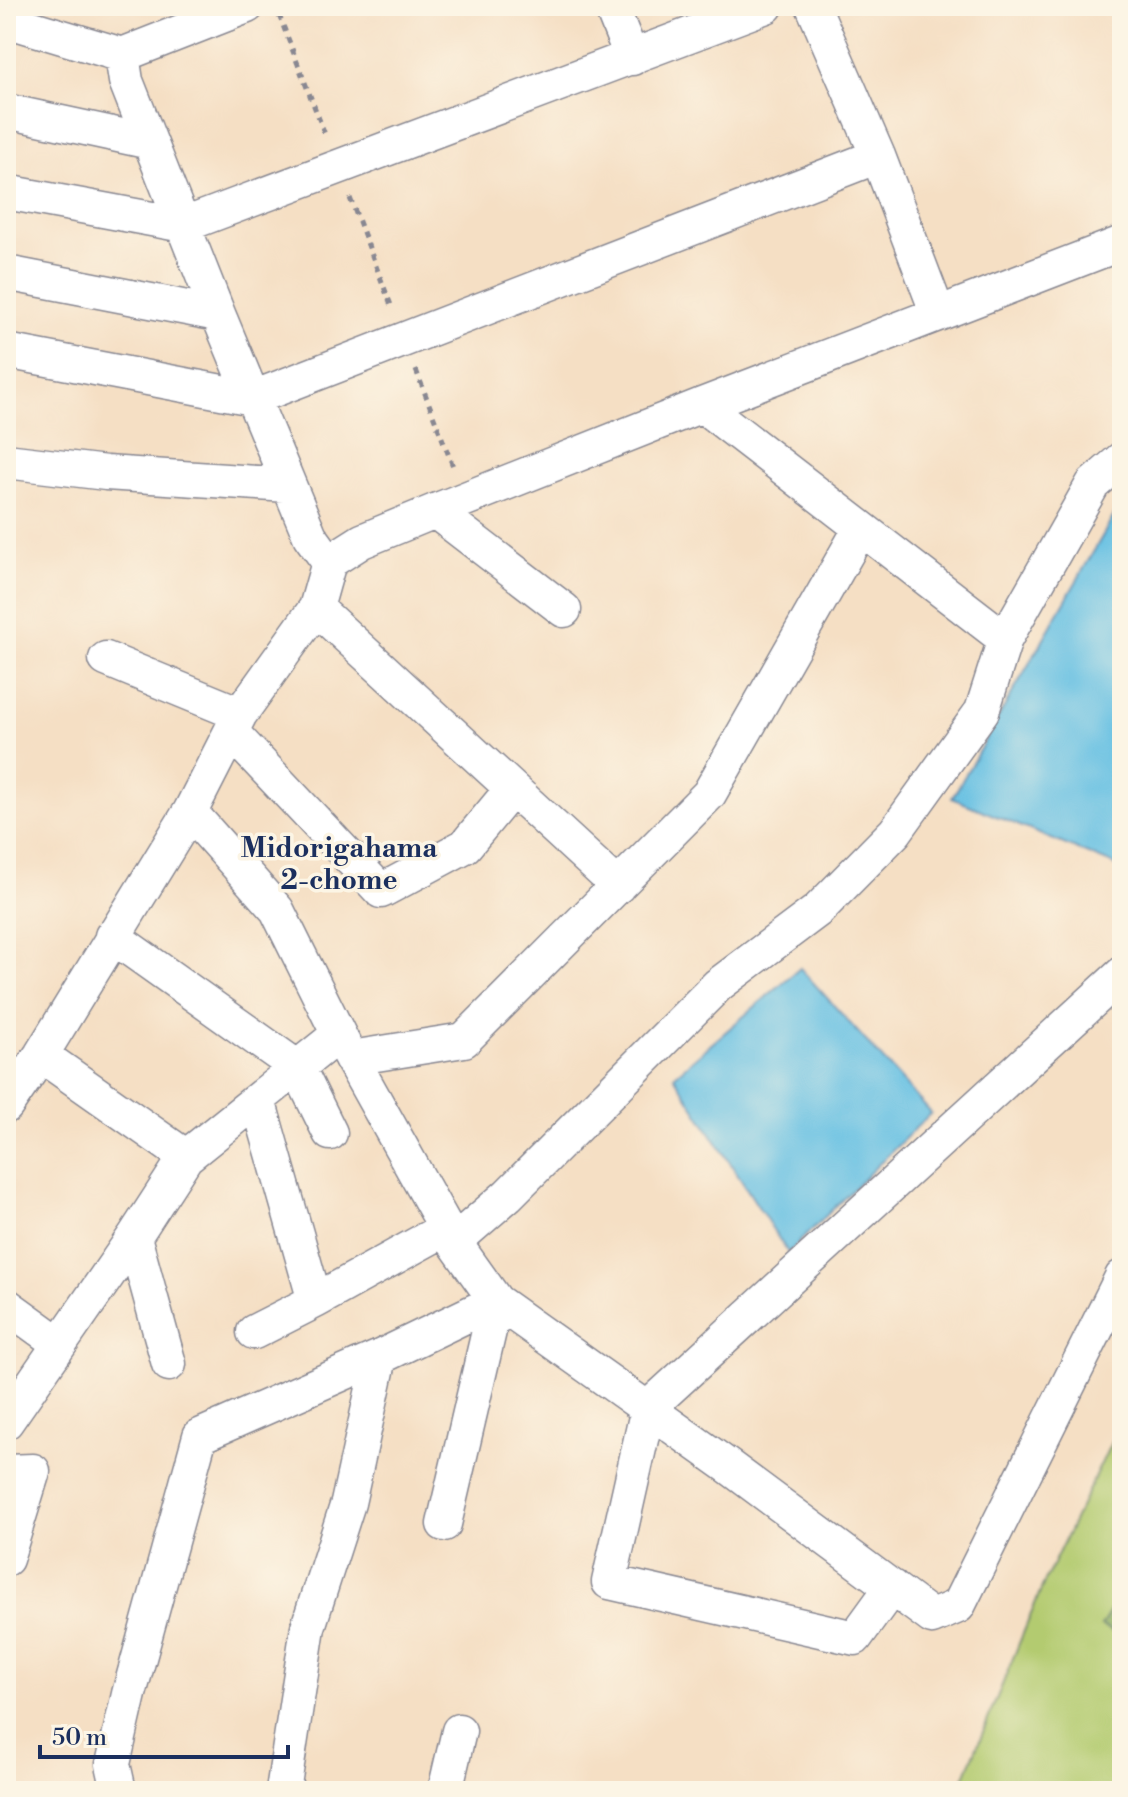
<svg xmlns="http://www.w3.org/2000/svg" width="1128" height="1797" font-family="'Libre Bodoni',serif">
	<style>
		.green { fill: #b3cb70; stroke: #677d67; stroke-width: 2 }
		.forest { fill: #8eaf62; stroke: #546f60; stroke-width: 2 }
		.water { fill: #65c0e3; stroke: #4078a0; stroke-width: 2 }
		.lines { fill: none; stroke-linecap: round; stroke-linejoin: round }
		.street-casing { stroke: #888791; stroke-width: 37 }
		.path { stroke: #888791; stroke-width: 5; stroke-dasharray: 6 6; stroke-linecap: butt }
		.street { stroke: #fff; stroke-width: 34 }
		.labels { text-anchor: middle; stroke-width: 7; stroke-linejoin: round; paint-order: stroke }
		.neighbourhood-label { font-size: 28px; font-weight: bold; fill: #1b2f5e; stroke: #fcf5e5 }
	</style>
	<rect width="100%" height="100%" fill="#fcf5e5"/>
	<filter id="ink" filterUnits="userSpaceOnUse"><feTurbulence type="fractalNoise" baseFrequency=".0125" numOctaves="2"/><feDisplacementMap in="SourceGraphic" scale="16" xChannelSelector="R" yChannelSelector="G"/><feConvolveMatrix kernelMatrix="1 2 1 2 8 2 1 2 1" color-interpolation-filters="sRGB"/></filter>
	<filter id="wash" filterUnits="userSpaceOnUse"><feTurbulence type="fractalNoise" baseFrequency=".006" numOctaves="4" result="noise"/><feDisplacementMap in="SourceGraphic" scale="32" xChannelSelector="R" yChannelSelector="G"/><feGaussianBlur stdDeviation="1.8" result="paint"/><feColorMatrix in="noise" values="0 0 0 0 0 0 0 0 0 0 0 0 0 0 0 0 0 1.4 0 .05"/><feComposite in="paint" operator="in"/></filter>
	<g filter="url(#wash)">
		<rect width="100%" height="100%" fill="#f5dfc4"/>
		<path class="green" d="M 1122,1420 L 1122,1791 L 959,1791 L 1042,1587 Z"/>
		<path class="forest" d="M 1122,1592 L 1122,1636 L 1101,1626 Z"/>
		<path class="water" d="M 1122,502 L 1122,868 L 952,798 Z
			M 800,968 L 931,1113 L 788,1253 L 674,1076 Z"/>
	</g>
	<g filter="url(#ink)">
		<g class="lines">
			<g class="street-casing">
				<path id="street" d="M 611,6 L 632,58
					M 813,6 L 878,156 L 938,314
					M 6,20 L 122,55 L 247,6
					M 122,55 L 126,81 L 218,314 L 310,536 L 329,562
					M 6,111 L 150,142
					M 6,192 L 184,225 L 766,6
					M 6,273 L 218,314
					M 6,351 L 253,398 L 878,156
					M 702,405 L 1005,639
					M 6,461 L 106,473 L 288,485
					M 435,511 L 564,610
					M 316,608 L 618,886
					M 106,659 L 240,714
					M 231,732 L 381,891 L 465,846 L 512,789
					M 190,812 L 277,910 L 345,1047 L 454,1242 L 496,1301 L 728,1466 L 932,1617 L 958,1606 L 1122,1277
					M 112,936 L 298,1068 L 330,1133
					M 41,1055 L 186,1157
					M 351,1058 L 464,1040 L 709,794 L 861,528
					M 6,1106 L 41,1055 L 190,812 L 240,714 L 316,608 L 329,562 L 362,541 L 435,511 L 702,405 L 1122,243
					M 134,1237 L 186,1157 L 338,1035
					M 454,1242 L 508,1195 L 718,985 L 818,910 L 895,832 L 982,711 L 1005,639 L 1093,484 L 1122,459
					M 315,1301 L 447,1228
					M 6,1305 L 60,1344
					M 254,1332 L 315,1301 L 258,1100
					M 6,1422 L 134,1237 L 169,1364
					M 6,1472 L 33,1471 L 6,1559
					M 444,1524 L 496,1301
					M 892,1587 L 855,1638 L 609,1582 L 648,1408 L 1122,974
					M 119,1791 L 113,1764 L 129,1694 L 200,1436 L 380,1357 L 496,1301
					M 283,1791 L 308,1627 L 348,1503 L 380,1357
					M 445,1791 L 459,1731"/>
			</g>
			<path class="path" d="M 279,15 L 326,137
				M 350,198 L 392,308
				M 416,370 L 454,469"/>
			<use href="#street" class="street"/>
		</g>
	</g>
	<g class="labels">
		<g class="neighbourhood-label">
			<text x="339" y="857">Midorigahama<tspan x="339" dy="32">2-chome</tspan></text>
		</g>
	</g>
	<rect width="1128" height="1797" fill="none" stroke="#fcf5e5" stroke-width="32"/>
	<path d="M40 1745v12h248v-12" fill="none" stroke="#1b2f5e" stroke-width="4"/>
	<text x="52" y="1745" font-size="24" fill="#1b2f5e" stroke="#fcf5e5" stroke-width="6" paint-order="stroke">50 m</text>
</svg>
